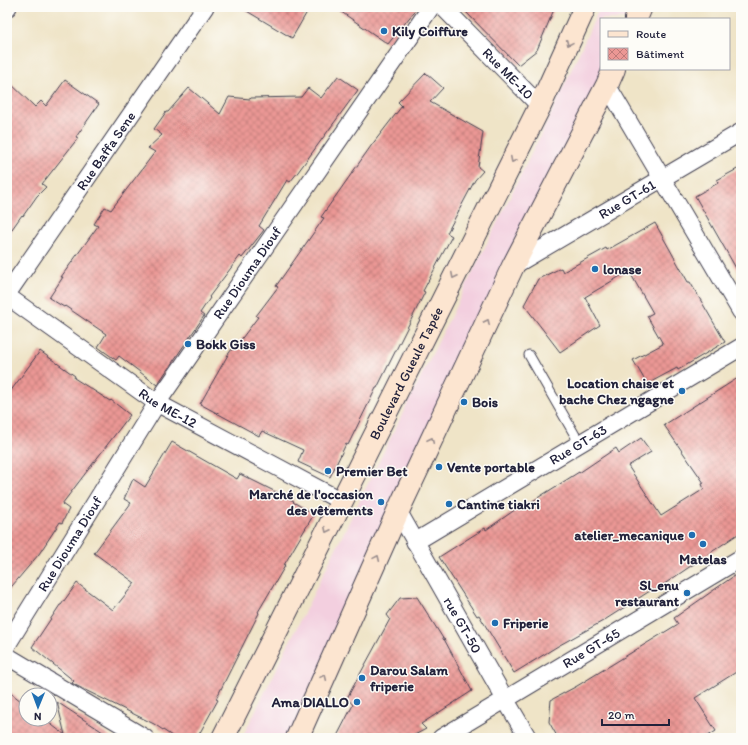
<svg xmlns="http://www.w3.org/2000/svg" width="748" height="745" font-family="Itim,sans-serif">
	<style>
		.built { fill: #f3cfdf }
		.building { fill: url(#building-cross-hatch) }
		.lines { fill: none; stroke-linecap: round; stroke-linejoin: round }
		.lane-casing { stroke: #413f50; stroke-width: 11 }
		.street-casing { stroke: #413f50; stroke-width: 19 }
		.secondary-casing { stroke: #413f50; stroke-width: 24 }
		.lane { stroke: #fff; stroke-width: 9 }
		.street { stroke: #fff; stroke-width: 17 }
		.secondary { stroke: #fce5d0; stroke-width: 22 }
		.oneway { stroke: #9a8d8d }
		.poi-dot { fill: #1f6fb2; stroke: #fdfcf7; stroke-width: 1.5 }
		.labels { text-anchor: middle; stroke-width: 3; stroke-linejoin: round; paint-order: stroke }
		.poi-label { font-size: 14px; font-weight: bold; fill: #22223b; stroke: #fdfcf7; text-anchor: start }
		.street-label { font-size: 14px; fill: #22223b; stroke: #fdfcf7 }
	</style>
	<defs>
		<pattern id="building-cross-hatch" width="8" height="8" patternUnits="userSpaceOnUse"><rect width="8" height="8" fill="#eb9794"/><path d="M0 0l8 8M0 8l8-8" fill="none" stroke="#be7b7a"/></pattern>
	</defs>
	<rect width="100%" height="100%" fill="#fdfcf7"/>
	<filter id="ink" filterUnits="userSpaceOnUse"><feTurbulence type="fractalNoise" baseFrequency=".025" numOctaves="2"/><feDisplacementMap in="SourceGraphic" scale="8" xChannelSelector="R" yChannelSelector="G"/><feConvolveMatrix kernelMatrix="1 2 1 2 8 2 1 2 1" color-interpolation-filters="sRGB"/></filter>
	<filter id="wash" filterUnits="userSpaceOnUse"><feTurbulence type="fractalNoise" baseFrequency=".012" numOctaves="4" result="noise"/><feDisplacementMap in="SourceGraphic" scale="16" xChannelSelector="R" yChannelSelector="G"/><feGaussianBlur stdDeviation="0.9" result="paint"/><feColorMatrix in="noise" values="0 0 0 0 0 0 0 0 0 0 0 0 0 0 0 0 0 1.4 0 .05"/><feComposite in="paint" operator="in"/></filter>
	<g filter="url(#wash)">
		<rect width="100%" height="100%" fill="#efe4c7"/>
		<path class="built" d="M 600,7 L 640,7 L 634,19 L 601,19 L 601,69 L 610,69 L 293,738 L 242,738 L 552,112 Z"/>
		<g id="blocks">
			<path class="building" d="M 240,7 L 310,7 L 292,38 Z
				M 334,7 L 418,7 L 388,44 Z
				M 461,7 L 555,7 L 537,50 L 518,65 Z
				M 426,73 L 443,88 L 430,102 L 483,132 L 478,167 L 483,171 L 475,180 L 447,233 L 452,236 L 423,291 L 425,292 L 377,388 L 376,388 L 348,445 L 346,444 L 330,477 L 298,462 L 303,450 L 262,431 L 259,436 L 200,404 L 229,353 L 232,349 L 233,350 L 258,317 L 256,316 L 278,287 L 276,286 L 324,218 L 321,217 L 371,146 L 402,106 L 398,102 Z
				M 338,76 L 358,90 L 298,172 L 290,182 L 287,180 L 259,226 L 264,230 L 242,258 L 240,256 L 209,297 L 210,298 L 200,313 L 204,316 L 157,385 L 119,356 L 116,360 L 98,347 L 106,334 L 65,306 L 64,307 L 49,298 L 63,277 L 61,277 L 98,226 L 94,224 L 105,207 L 111,210 L 155,152 L 148,148 L 162,135 L 154,129 L 166,112 L 168,112 L 189,88 L 220,114 L 229,97 L 250,99 L 251,98 L 301,97 L 308,88 L 321,98 Z
				M 7,80 L 35,107 L 41,101 L 46,106 L 65,80 L 99,104 L 76,137 L 78,138 L 42,184 L 46,187 L 37,196 L 23,216 L 22,215 L 7,236 Z
				M 741,167 L 741,277 L 695,196 L 718,183 L 717,180 Z
				M 655,223 L 688,282 L 690,282 L 725,342 L 678,370 L 677,368 L 647,384 L 633,360 L 663,344 L 647,316 L 653,313 L 629,271 L 585,297 L 600,325 L 560,352 L 524,305 L 538,279 L 561,268 L 563,272 L 606,248 L 607,250 Z
				M 40,351 L 75,376 L 74,378 L 110,401 L 111,400 L 130,415 L 62,504 L 69,509 L 62,523 L 60,522 L 39,554 L 7,592 L 7,396 Z
				M 741,376 L 741,532 L 654,591 L 653,589 L 603,621 L 558,646 L 514,673 L 479,615 L 477,616 L 439,557 L 485,528 L 486,530 L 519,507 L 531,502 L 579,472 L 579,473 L 616,448 L 619,453 L 641,438 L 651,452 L 628,466 L 661,516 L 704,489 L 702,484 L 704,483 L 664,425 Z
				M 172,442 L 237,479 L 240,474 L 294,501 L 293,502 L 314,514 L 284,565 L 285,566 L 258,612 L 259,613 L 216,699 L 218,700 L 197,738 L 175,738 L 154,724 L 75,685 L 72,683 L 74,681 L 32,647 L 60,605 L 61,605 L 77,583 L 113,610 L 135,583 L 94,553 L 131,503 L 124,499 L 133,479 L 145,487 Z
				M 741,571 L 741,669 L 695,698 L 716,731 L 705,738 L 558,738 L 549,722 L 551,700 L 577,686 L 678,624 L 674,618 Z
				M 417,597 L 444,640 L 444,639 L 472,691 L 421,724 L 426,729 L 409,738 L 336,738 L 353,705 L 347,698 L 390,619 L 387,615 L 400,598 Z
				M 7,690 L 26,705 L 26,719 L 44,719 L 65,735 L 57,702 L 112,738 L 7,738 Z"/>
		</g>
	</g>
	<g filter="url(#ink)">
		<use href="#blocks" fill-opacity="0" stroke="#413f50" stroke-width="1"/>
		<g class="lines">
			<g class="lane-casing">
				<path id="lane" d="M 529,355 L 580,444"/>
			</g>
			<g class="street-casing">
				<g id="street">
					<path id="s1" d="M 443,7 L 540,106"/>
					<path d="M 7,8 L 8,7"/>
					<path d="M 607,85 L 741,312"/>
					<path id="s2" d="M 513,266 L 741,132"/>
					<path id="s3" d="M 7,294 L 205,7"/>
					<path id="s4" d="M 7,296 L 157,403 L 341,501"/>
					<path id="s5" d="M 398,511 L 505,699 L 528,738"/>
					<path id="s6" d="M 415,542 L 741,347"/>
					<path id="s7" d="M 7,645 L 157,403 L 431,7"/>
					<path d="M 7,656 L 145,738"/>
					<path id="s8" d="M 441,738 L 741,558"/>
				</g>
			</g>
			<g class="secondary-casing">
				<g id="secondary">
					<path d="M 636,19 L 641,7"/>
					<path id="s9" d="M 223,738 L 540,106 L 585,7"/>
					<path d="M 297,738 L 398,511 L 513,266 L 607,85 L 614,69"/>
				</g>
			</g>
			<use href="#lane" class="lane"/>
			<use href="#street" class="street"/>
			<use href="#secondary" class="secondary"/>
		</g>
		<defs><path id="oneway-chevron" d="M-2-3.5L2.5 0L-2 3.5" fill="none" stroke-width="1.6" stroke-linecap="round" stroke-linejoin="round"/></defs>
		<g class="oneway">
			<use href="#oneway-chevron" transform="translate(569 43) rotate(114)"/>
			<use href="#oneway-chevron" transform="translate(513 160) rotate(117)"/>
			<use href="#oneway-chevron" transform="translate(454 276) rotate(117)"/>
			<use href="#oneway-chevron" transform="translate(487 322) rotate(-65)"/>
			<use href="#oneway-chevron" transform="translate(431 440) rotate(-65)"/>
			<use href="#oneway-chevron" transform="translate(327 530) rotate(116)"/>
			<use href="#oneway-chevron" transform="translate(377 558) rotate(-66)"/>
			<use href="#oneway-chevron" transform="translate(324 677) rotate(-66)"/>
		</g>
	</g>
	<g class="poi-dot">
		<circle cx="384" cy="31" r="4"/>
		<circle cx="595" cy="269" r="4"/>
		<circle cx="188" cy="344" r="4"/>
		<circle cx="682" cy="391" r="4"/>
		<circle cx="464" cy="402" r="4"/>
		<circle cx="439" cy="467" r="4"/>
		<circle cx="328" cy="471" r="4"/>
		<circle cx="381" cy="502" r="4"/>
		<circle cx="449" cy="504" r="4"/>
		<circle cx="692" cy="535" r="4"/>
		<circle cx="703" cy="544" r="4"/>
		<circle cx="687" cy="593" r="4"/>
		<circle cx="495" cy="623" r="4"/>
		<circle cx="362" cy="678" r="4"/>
		<circle cx="357" cy="702" r="4"/>
	</g>
	<g class="labels">
		<g class="poi-label">
			<text x="392" y="36">Kily Coiffure</text>
			<text x="603" y="274">lonase</text>
			<text x="196" y="349">Bokk Giss</text>
			<text x="674" y="388" text-anchor="end">Location chaise et<tspan x="674" dy="16">bache Chez ngagne</tspan></text>
			<text x="472" y="407">Bois</text>
			<text x="447" y="472">Vente portable</text>
			<text x="336" y="476">Premier Bet</text>
			<text x="373" y="499" text-anchor="end">Marché de l'occasion<tspan x="373" dy="16">des vêtements</tspan></text>
			<text x="457" y="509">Cantine tiakri</text>
			<text x="684" y="540" text-anchor="end">atelier_mecanique</text>
			<text x="703" y="564" text-anchor="middle">Matelas</text>
			<text x="679" y="590" text-anchor="end">Sl_enu<tspan x="679" dy="16">restaurant</tspan></text>
			<text x="503" y="628">Friperie</text>
			<text x="370" y="675">Darou Salam<tspan x="370" dy="16">friperie</tspan></text>
			<text x="349" y="707" text-anchor="end">Ama DIALLO</text>
		</g>
		<g class="street-label">
			<text dy="5" stroke="none"><textPath href="#s1" startOffset="93">Rue ME-10</textPath></text>
			<text dy="5" stroke="none"><textPath href="#s3" startOffset="174">Rue Baffa Sene</textPath></text>
			<text dy="5" stroke="none"><textPath href="#s2" startOffset="132">Rue GT-61</textPath></text>
			<text dy="5" stroke="none"><textPath href="#s7" startOffset="443">Rue Diouma Diouf</textPath></text>
			<text dy="5" stroke="none"><textPath href="#s9" startOffset="408">Boulevard Gueule Tapée</textPath></text>
			<text dy="5" stroke="none"><textPath href="#s4" startOffset="196">Rue ME-12</textPath></text>
			<text dy="5" stroke="none"><textPath href="#s6" startOffset="190">Rue GT-63</textPath></text>
			<text dy="5" stroke="none"><textPath href="#s7" startOffset="119">Rue Diouma Diouf</textPath></text>
			<text dy="5" stroke="none"><textPath href="#s5" startOffset="131">rue GT-50</textPath></text>
			<text dy="5" stroke="none"><textPath href="#s8" startOffset="175">Rue GT-65</textPath></text>
		</g>
	</g>
	<rect width="748" height="745" fill="none" stroke="#fdfcf7" stroke-width="24"/>
	<rect x="600" y="18" width="130" height="52" fill="#fdfcf7" stroke="#a5a5ac"/>
	<rect x="608" y="31" width="20" height="6" fill="#fce5d0" stroke="#a5a5ac"/>
	<text x="636" y="38" font-size="12" fill="#22223b">Route</text>
	<rect x="608" y="48" width="20" height="12" fill="url(#building-cross-hatch)" stroke="#a5a5ac"/>
	<text x="636" y="58" font-size="12" fill="#22223b">Bâtiment</text>
	<g transform="translate(38 707) rotate(181)"><circle r="19" fill="#fdfcf7" stroke="#a5a5ac"/>
	<path d="M0-3L7 15L0 10L-7 15Z" fill="#1f6fb2"/>
	<text y="-6" font-size="11" font-weight="bold" text-anchor="middle" fill="#22223b">N</text>
	</g>
	<path d="M602 719v6h67v-6" fill="none" stroke="#22223b" stroke-width="2"/>
	<text x="608" y="719" font-size="12" fill="#22223b" stroke="#fdfcf7" stroke-width="3" paint-order="stroke">20 m</text>
</svg>
